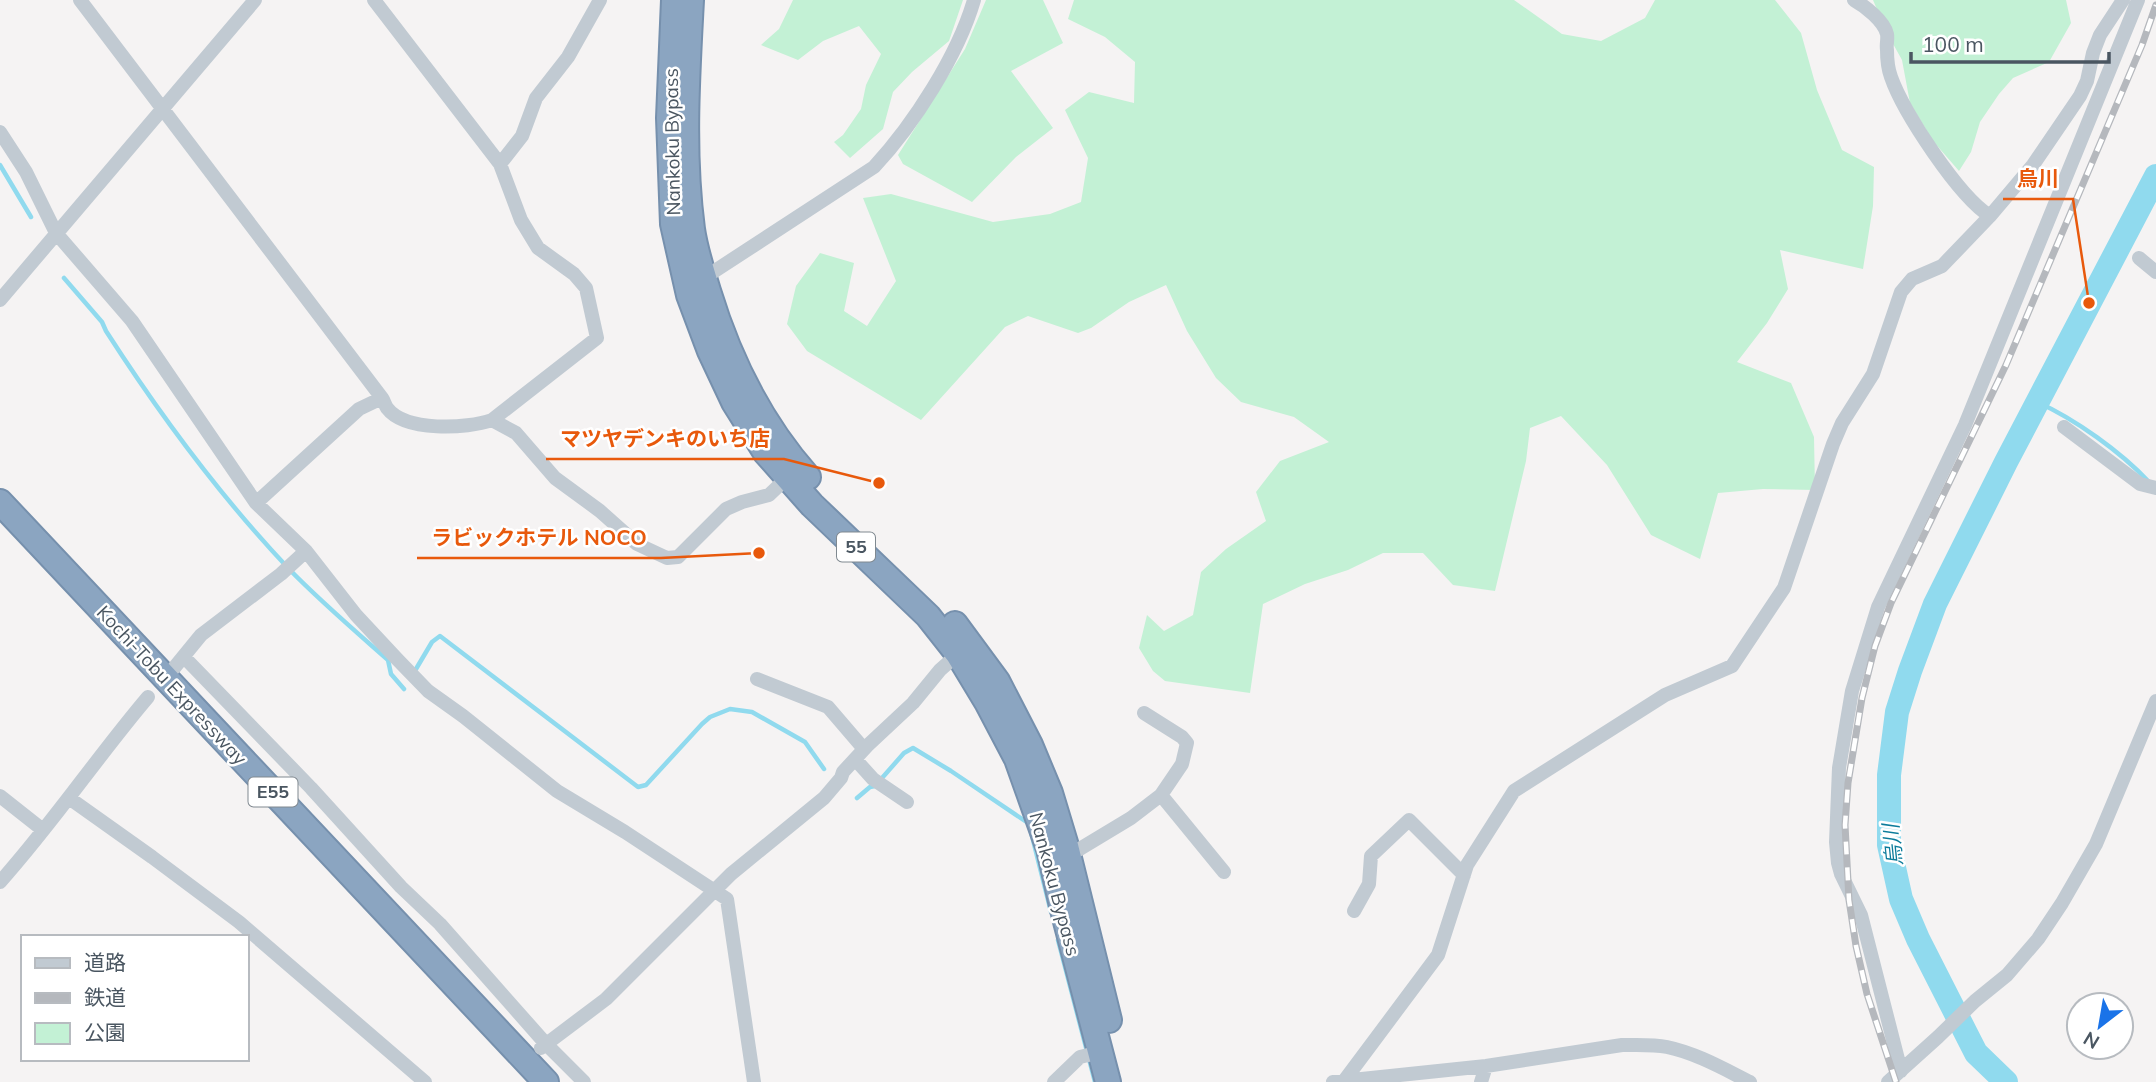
<svg xmlns="http://www.w3.org/2000/svg" width="2156" height="1082" font-family="Mulish,'Noto Sans JP',sans-serif">
	<style>
		.green { fill: #c3f1d5 }
		.lines { fill: none; stroke-linecap: round; stroke-linejoin: round }
		.stream { stroke: #90daee; stroke-width: 4.5 }
		.river { stroke: #90daee; stroke-width: 24 }
		.highway-casing { stroke: #7690ad; stroke-width: 28 }
		.street { stroke: #c1cad2; stroke-width: 14 }
		.highway { stroke: #8ba5c1; stroke-width: 24 }
		.rail-casing { stroke: #b5b8bd; stroke-width: 7 }
		.rail { stroke: #fff; stroke-width: 4.5; stroke-dasharray: 13; stroke-linecap: butt }
		.labels { text-anchor: middle; stroke-width: 5; stroke-linejoin: round; paint-order: stroke }
		.shield { fill: #fff; stroke: #808990; stroke-width: 2 }
		.shield-label { font-size: 18px; font-weight: bold; fill: #4a5661 }
		.street-label { font-size: 19px; fill: #4a5661; stroke: #fff }
		.water-label { font-size: 21px; font-style: italic; fill: #0c7c9b; stroke: #fff }
		.leader { fill: none; stroke: #e8590c; stroke-width: 2.5 }
		.callout-dot { fill: #e8590c; stroke: #fff; stroke-width: 2.5 }
		.callout-label { font-size: 21px; text-anchor: middle; font-weight: bold; fill: #e8590c; stroke: #fff; stroke-width: 5; stroke-linejoin: round; paint-order: stroke }
	</style>
	<rect width="100%" height="100%" fill="#f5f3f3"/>
	<path class="green" d="M 793,0 L 963,0 L 949,41 L 912,72 L 893,92 L 883,129 L 850,158 L 834,142 L 843,135 L 861,109 L 866,85 L 881,54 L 859,26 L 823,41 L 798,60 L 761,45 L 779,29 Z
		M 986,0 L 1043,0 L 1063,43 L 1011,71 L 1053,128 L 1016,157 L 972,202 L 903,164 L 898,155 L 965,49 Z
		M 1074,0 L 1514,0 L 1562,34 L 1601,41 L 1645,18 L 1655,0 L 1775,0 L 1801,33 L 1817,90 L 1842,150 L 1874,167 L 1873,206 L 1863,269 L 1780,250 L 1788,289 L 1767,323 L 1737,362 L 1791,383 L 1814,437 L 1815,490 L 1763,489 L 1718,493 L 1700,559 L 1651,535 L 1607,465 L 1561,416 L 1530,428 L 1526,461 L 1495,591 L 1453,585 L 1423,553 L 1383,553 L 1348,570 L 1305,584 L 1263,604 L 1250,693 L 1165,681 L 1153,671 L 1139,648 L 1147,615 L 1164,631 L 1193,615 L 1201,572 L 1226,549 L 1266,521 L 1256,492 L 1280,461 L 1329,442 L 1294,417 L 1241,402 L 1216,378 L 1187,331 L 1166,285 L 1129,302 L 1091,328 L 1078,333 L 1028,316 L 1005,327 L 921,420 L 807,351 L 787,324 L 796,286 L 820,253 L 854,263 L 844,311 L 867,326 L 896,281 L 863,198 L 891,194 L 993,222 L 1050,214 L 1081,202 L 1088,158 L 1065,110 L 1089,92 L 1134,103 L 1135,62 L 1105,37 L 1068,19 Z
		M 1873,0 L 2066,0 L 2071,23 L 2049,62 L 2013,78 L 1999,94 L 1980,122 L 1971,152 L 1959,171 L 1933,141 L 1910,103 L 1902,60 L 1887,33 Z"/>
	<g class="lines">
		<path class="stream" d="M 0,165 L 31,217
			M 64,278 L 102,322 L 106,331 C 160,415 220,496 289,569 C 320,601 354,630 388,660 L 391,674 L 404,689
			M 2037,402 C 2075,419 2121,452 2149,482
			M 416,669 L 432,642 L 440,636 L 638,787 L 646,785 L 702,724 L 710,717 L 730,709 L 752,712 L 805,742 L 824,769
			M 857,798 L 870,787 L 875,786 L 904,753 L 913,748 L 951,771 L 1028,823
			M 1031,832 L 1051,912
			M 1058,940 L 1095,1082"/>
		<path class="river" d="M 2006,1082 L 1976,1053 L 1918,939 L 1901,899 L 1889,845 L 1889,775 L 1897,712 L 1910,671 L 1935,604 L 2006,462 L 2156,176"/>
		<g class="highway-casing">
			<path id="highway" d="M 674,0 L 669,118 L 673,224 L 689,295 L 710,351 L 734,402 L 766,453 L 812,505 L 928,616 L 958,654 L 987,702 L 1017,759 L 1049,849 L 1063,910 L 1108,1082
				M 691,0 C 687,76 682,153 692,229 C 695,250 702,271 708,291 C 729,360 760,423 808,477
				M 0,502 L 546,1082
				M 955,624 L 997,681 L 1030,745 L 1050,793 L 1066,846 L 1109,1020"/>
		</g>
		<path class="street" d="M 80,0 L 382,398 C 384,401 385,405 387,408 C 405,432 467,429 492,420 L 597,338 L 586,288 L 574,274 L 538,248 L 521,220 L 500,164 L 374,0
			M 1854,0 C 1865,6 1884,21 1887,34 C 1888,39 1886,45 1887,50 C 1887,59 1888,69 1891,77 C 1903,112 1959,197 1990,216
			M 0,132 L 26,172 L 56,233 L 132,321 L 256,503 L 306,551 L 356,615 L 397,659 L 428,691 L 463,716 L 557,791 L 625,832 L 727,899 L 754,1082
			M 500,164 L 522,136 L 536,98 L 568,57 L 600,0
			M 2139,258 L 2156,272
			M 704,278 L 874,167 C 914,124 958,55 974,0
			M 0,300 L 255,0
			M 492,420 L 516,433 L 555,478 L 600,511 L 637,544 L 667,558 L 678,557 L 726,509 L 742,502 L 769,495 L 791,474
			M 2064,427 L 2140,484 L 2156,488
			M 256,503 L 359,409 L 382,398
			M 184,657 L 311,788 L 401,887 L 440,924 L 546,1044 L 584,1082
			M 174,668 L 201,635 L 281,574 L 306,551
			M 757,679 L 828,707 L 864,749
			M 1144,713 L 1182,737 L 1187,743 L 1182,764 L 1161,795
			M 855,759 L 873,779 L 907,802
			M 0,796 L 43,830
			M 69,798 L 152,857 L 239,922 L 425,1082
			M 1068,856 L 1131,818 L 1161,795 L 1224,872
			M 0,882 C 53,823 97,757 148,697
			M 1354,911 L 1369,884 L 1371,856 L 1409,820 L 1464,875
			M 541,1048 L 606,999 L 731,874 L 824,798 L 841,778 L 843,772 L 867,746 L 913,703 L 940,670 L 958,654
			M 1901,1071 L 1861,915 L 1841,874 L 1838,863 L 1836,842 L 1839,768 L 1852,691 L 1878,607 L 1965,425 L 2138,0
			M 1344,1081 L 1438,955 L 1467,865 L 1514,791 L 1665,695 L 1732,666 L 1784,588 L 1833,444 L 1842,423 L 1873,374 L 1901,292 L 1912,279 L 1942,266 L 1990,216 L 2033,165 L 2080,96 L 2087,81 L 2093,53 L 2100,35 L 2123,0
			M 1054,1082 L 1080,1057 L 1100,1052
			M 1333,1082 L 1486,1066 L 1622,1045 C 1637,1045 1652,1044 1667,1047 C 1696,1053 1724,1069 1750,1082
			M 1481,1082 L 1486,1066
			M 1888,1082 L 1938,1037 L 1975,1001 L 2007,975 L 2038,939 L 2062,903 L 2096,844 L 2156,701"/>
		<use href="#highway" class="highway"/>
		<g class="rail-casing">
			<path id="rail" d="M 1896,1082 L 1867,994 L 1856,946 L 1849,900 L 1845,825 L 1848,783 L 1862,698 L 1875,646 L 1891,603 L 2006,365 L 2142,45 L 2156,5"/>
		</g>
		<use href="#rail" class="rail"/>
	</g>
	<g class="labels">
		<g class="shield">
			<rect x="837" y="532.5" width="38" height="29" rx="5"/>
			<rect x="248.5" y="777.5" width="49" height="29" rx="5"/>
		</g>
		<g class="shield-label">
			<text x="856" y="553">55</text>
			<text x="273" y="798">E55</text>
		</g>
		<g class="street-label">
			<text transform="translate(672 142) rotate(-91)" y="7">Nankoku Bypass</text>
			<text transform="translate(172 685) rotate(47)" y="7">Kochi-Tobu Expressway</text>
			<text transform="translate(1055 884) rotate(75)" y="7">Nankoku Bypass</text>
		</g>
		<g class="water-label">
			<text transform="translate(1893 845) rotate(-96)" y="7">烏川</text>
		</g>
	</g>
	<path class="leader" d="M2089 303L2073 199H2003M879 483L784 459H546M759 553L661 558H417"/>
	<g class="callout-dot">
		<circle cx="2089" cy="303" r="7"/>
		<circle cx="879" cy="483" r="7"/>
		<circle cx="759" cy="553" r="7"/>
	</g>
	<g class="callout-label">
		<text x="2038" y="186">烏川</text>
		<text x="665" y="446">マツヤデンキのいち店</text>
		<text x="539" y="545">ラビックホテル NOCO</text>
	</g>
	<rect x="21" y="935" width="228" height="126" fill="#ffffff" stroke="#b7bbc0" stroke-width="2"/>
	<rect x="35" y="958" width="35" height="10" fill="#c1cad2" stroke="#b7bbc0" stroke-width="2"/>
	<text x="84" y="970" font-size="21" fill="#4a5661">道路</text>
	<rect x="35" y="993" width="35" height="10" fill="#b5b8bd" stroke="#b7bbc0" stroke-width="2"/>
	<text x="84" y="1005" font-size="21" fill="#4a5661">鉄道</text>
	<rect x="35" y="1023" width="35" height="21" fill="#c3f1d5" stroke="#b7bbc0" stroke-width="2"/>
	<text x="84" y="1040" font-size="21" fill="#4a5661">公園</text>
	<g transform="translate(2100 1026) rotate(211)"><circle r="33" fill="#ffffff" stroke="#b7bbc0" stroke-width="2"/>
	<path d="M0-5L12 26L0 18L-12 26Z" fill="#1a73e8"/>
	<text y="-10" font-size="19" font-weight="bold" text-anchor="middle" fill="#4a5661">N</text>
	</g>
	<path d="M1911 52v10h198v-10" fill="none" stroke="#4a5661" stroke-width="3.5"/>
	<text x="1922" y="52" font-size="21" fill="#4a5661" stroke="#ffffff" stroke-width="5" paint-order="stroke">100 m</text>
</svg>
